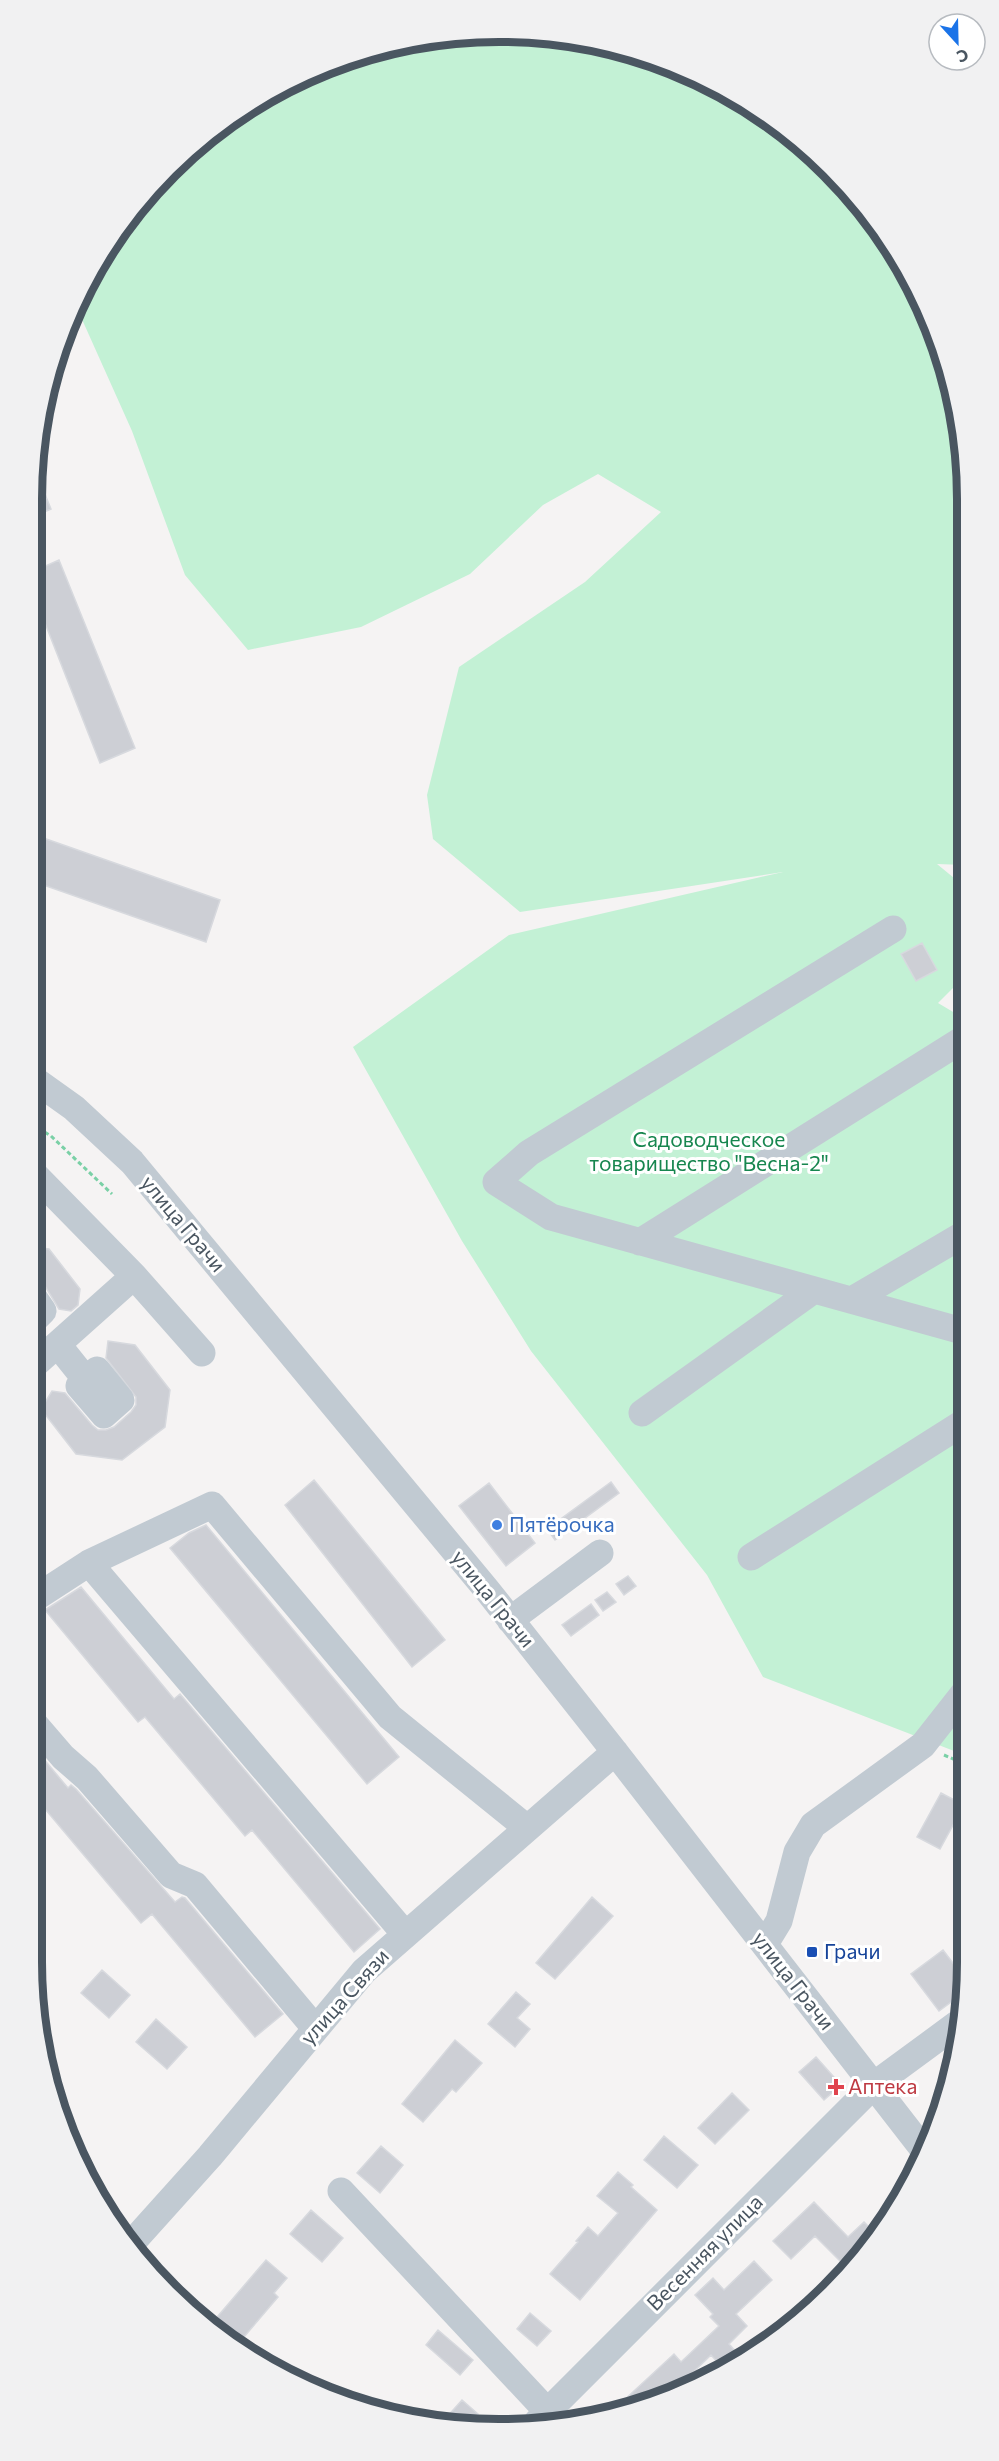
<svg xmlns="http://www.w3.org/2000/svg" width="999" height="2461" font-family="Commissioner,sans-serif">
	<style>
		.green { fill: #c3f1d5 }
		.building { fill: #cdcfd5; stroke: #d7d9de; stroke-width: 1.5 }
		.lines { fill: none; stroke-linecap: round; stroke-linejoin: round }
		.path { stroke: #7ad0a6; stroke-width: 3; stroke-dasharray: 4.5 3; stroke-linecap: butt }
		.minor { stroke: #c1cad2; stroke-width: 27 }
		.shop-dot { fill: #3f7fe0; stroke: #fff; stroke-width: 2 }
		.transit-dot { fill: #1a4fb4; stroke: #fff; stroke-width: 2 }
		.health-dot { fill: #e0444e; stroke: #fff; stroke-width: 2 }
		.labels { text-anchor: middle; stroke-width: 6; stroke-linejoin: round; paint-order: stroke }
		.park-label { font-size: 21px; fill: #17864f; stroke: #fff }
		.street-label { font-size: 21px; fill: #4a5661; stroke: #fff }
		.shop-label { font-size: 21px; fill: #366cbe; stroke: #fff; text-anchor: start }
		.transit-label { font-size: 21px; fill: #164399; stroke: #fff; text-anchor: start }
		.health-label { font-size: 21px; fill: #be3a42; stroke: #fff; text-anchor: start }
		.rim { fill: none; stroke: #4a5661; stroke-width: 8 }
	</style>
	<rect width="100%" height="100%" fill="#f5f3f3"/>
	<path class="green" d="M 469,33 L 560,35 L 650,56 L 759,110 L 852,191 L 919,293 L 963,438 L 965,865 L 937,864 L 965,887 L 965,976 L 938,1003 L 965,1019 L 967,1756 L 763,1677 L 707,1575 L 531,1351 L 462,1241 L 353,1047 L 509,935 L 783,872 L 520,912 L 433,839 L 427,795 L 459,667 L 585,582 L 661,512 L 598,474 L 543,505 L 470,574 L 361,627 L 248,650 L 185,575 L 132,431 L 76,306 L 94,266 L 147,191 L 214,128 L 292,80 L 378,48 Z"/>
	<path class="building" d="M 36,472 L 51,509 L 32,517 L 32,500 Z
		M 59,560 L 135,748 L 100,763 L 32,590 L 32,572 Z
		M 32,834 L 220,900 L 206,942 L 32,881 Z
		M 922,943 L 937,970 L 916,981 L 901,954 Z
		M 32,1247 L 49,1249 L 80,1289 L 78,1305 L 71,1311 L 59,1309 L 45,1286 L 39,1281 L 32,1279 Z
		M 108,1341 L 135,1345 L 170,1390 L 165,1427 L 122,1460 L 76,1454 L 41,1409 L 52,1391 L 65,1393 L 92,1425 L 98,1430 L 106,1430 L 114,1427 L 131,1412 L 136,1405 L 136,1397 L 106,1358 Z
		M 314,1480 L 445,1640 L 412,1667 L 285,1505 Z
		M 611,1482 L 619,1493 L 555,1540 L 547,1529 Z
		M 489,1483 L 535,1543 L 506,1566 L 459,1506 Z
		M 206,1525 L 399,1757 L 367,1784 L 170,1548 L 189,1533 Z
		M 628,1576 L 636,1586 L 624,1595 L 616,1584 Z
		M 81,1587 L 174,1699 L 180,1694 L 380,1929 L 354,1952 L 252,1830 L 245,1836 L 145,1717 L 138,1722 L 45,1610 Z
		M 607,1592 L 616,1602 L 603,1611 L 595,1600 Z
		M 591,1604 L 599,1615 L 571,1636 L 562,1625 Z
		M 32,1745 L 68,1788 L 71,1785 L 76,1789 L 175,1902 L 182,1897 L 185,1898 L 283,2014 L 255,2037 L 152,1914 L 141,1923 L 40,1803 L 32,1810 Z
		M 941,1793 L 964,1805 L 940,1849 L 917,1837 Z
		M 592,1897 L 613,1916 L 555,1979 L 536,1963 Z
		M 943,1950 L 965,1979 L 962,1994 L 939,2011 L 911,1974 Z
		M 102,1970 L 130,1995 L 109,2018 L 81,1993 Z
		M 516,1992 L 530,2004 L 517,2018 L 530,2029 L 515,2047 L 488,2024 Z
		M 156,2019 L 187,2047 L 167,2069 L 136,2042 Z
		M 455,2040 L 482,2063 L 456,2092 L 452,2089 L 423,2122 L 402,2104 Z
		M 816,2057 L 841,2085 L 824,2100 L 799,2072 Z
		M 732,2093 L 749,2110 L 715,2144 L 698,2128 Z
		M 664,2136 L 698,2165 L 677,2188 L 644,2160 Z
		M 381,2146 L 403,2165 L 380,2193 L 357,2173 Z
		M 618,2172 L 633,2185 L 631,2187 L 657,2210 L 580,2300 L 550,2274 L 578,2242 L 576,2241 L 588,2227 L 598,2236 L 618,2213 L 597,2196 Z
		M 814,2202 L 848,2237 L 864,2222 L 877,2235 L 871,2247 L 856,2260 L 854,2258 L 845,2266 L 815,2236 L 791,2259 L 773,2241 Z
		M 311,2210 L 343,2238 L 322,2262 L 290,2234 Z
		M 266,2260 L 287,2278 L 274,2293 L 278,2297 L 238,2344 L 212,2323 Z
		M 754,2261 L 772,2280 L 736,2314 L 747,2326 L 729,2344 L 737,2353 L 722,2367 L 711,2355 L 683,2382 L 689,2388 L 679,2394 L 608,2415 L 674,2354 L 681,2362 L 719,2326 L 710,2317 L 713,2314 L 695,2295 L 713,2278 L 724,2290 Z
		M 530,2313 L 551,2331 L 537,2346 L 517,2329 Z
		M 438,2330 L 473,2360 L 460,2375 L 426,2345 Z
		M 462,2400 L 478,2414 L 468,2424 L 454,2425 L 446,2418 Z"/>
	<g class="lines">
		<path class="path" d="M 32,1124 L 51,1136 L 112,1194
			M 944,1755 L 967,1765"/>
		<path class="minor" d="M 893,929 L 529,1153 L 496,1182 L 551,1217 L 966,1332
			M 32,1078 L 74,1108 L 132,1162 L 487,1590 L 615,1752 L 923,2149
			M 32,1172 L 134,1276 L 202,1353
			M 640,1242 L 965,1038
			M 32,1295 L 43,1311 L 32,1322
			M 852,1300 L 966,1233
			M 58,1345 L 86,1380 L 97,1370 L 121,1400 L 104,1415 L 79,1386 L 86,1380
			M 32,1367 L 134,1276
			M 642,1413 L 814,1290
			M 751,1557 L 966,1421
			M 89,1563 L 405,1934
			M 32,1600 L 89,1563 L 212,1505 L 390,1717 L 527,1828
			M 510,1620 L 600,1553
			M 32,1721 L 63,1757 L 87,1778 L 171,1875 L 195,1885 L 315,2028
			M 765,1944 L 779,1921 L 797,1852 L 813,1825 L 923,1745 L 967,1689
			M 341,2191 L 547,2411
			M 130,2245 L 210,2156 L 364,1971 L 615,1752
			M 537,2422 L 874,2085 L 957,2024"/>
	</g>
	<circle class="shop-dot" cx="497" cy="1525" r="6"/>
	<rect class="transit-dot" x="806" y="1946" width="12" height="12" rx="3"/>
	<path class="health-dot" d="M833 2078h6v6h6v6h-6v6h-6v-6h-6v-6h6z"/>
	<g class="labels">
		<g class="park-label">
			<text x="709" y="1147">Садоводческое<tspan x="709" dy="24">товарищество "Весна-2"</tspan></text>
		</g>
		<g class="street-label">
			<text transform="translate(183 1224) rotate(50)" y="7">улица Грачи</text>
			<text transform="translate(493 1599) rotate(51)" y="7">улица Грачи</text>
			<text transform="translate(793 1981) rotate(52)" y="7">улица Грачи</text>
			<text transform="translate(345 1997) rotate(-48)" y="7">улица Связи</text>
			<text transform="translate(705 2253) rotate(-45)" y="7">Весенняя улица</text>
		</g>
		<g class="shop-label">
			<text x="509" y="1532">Пятёрочка</text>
		</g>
		<g class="transit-label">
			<text x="824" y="1959">Грачи</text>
		</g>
		<g class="health-label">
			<text x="848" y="2094">Аптека</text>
		</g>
	</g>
	<path d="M0 0H999V2461H0ZM499 42H500A457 457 0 0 1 957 499V1962A457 457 0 0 1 500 2419H499A457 457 0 0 1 42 1962V499A457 457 0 0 1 499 42Z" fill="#f1f1f2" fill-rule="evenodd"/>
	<path class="rim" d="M499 42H500A457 457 0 0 1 957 499V1962A457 457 0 0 1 500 2419H499A457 457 0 0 1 42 1962V499A457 457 0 0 1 499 42Z"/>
	<g transform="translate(957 42) rotate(158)"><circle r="28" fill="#ffffff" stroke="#b7bbc0" stroke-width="1.5"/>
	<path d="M0-4.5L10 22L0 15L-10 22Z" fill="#1a73e8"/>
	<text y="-9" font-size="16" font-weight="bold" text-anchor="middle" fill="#4a5661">С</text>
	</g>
</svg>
